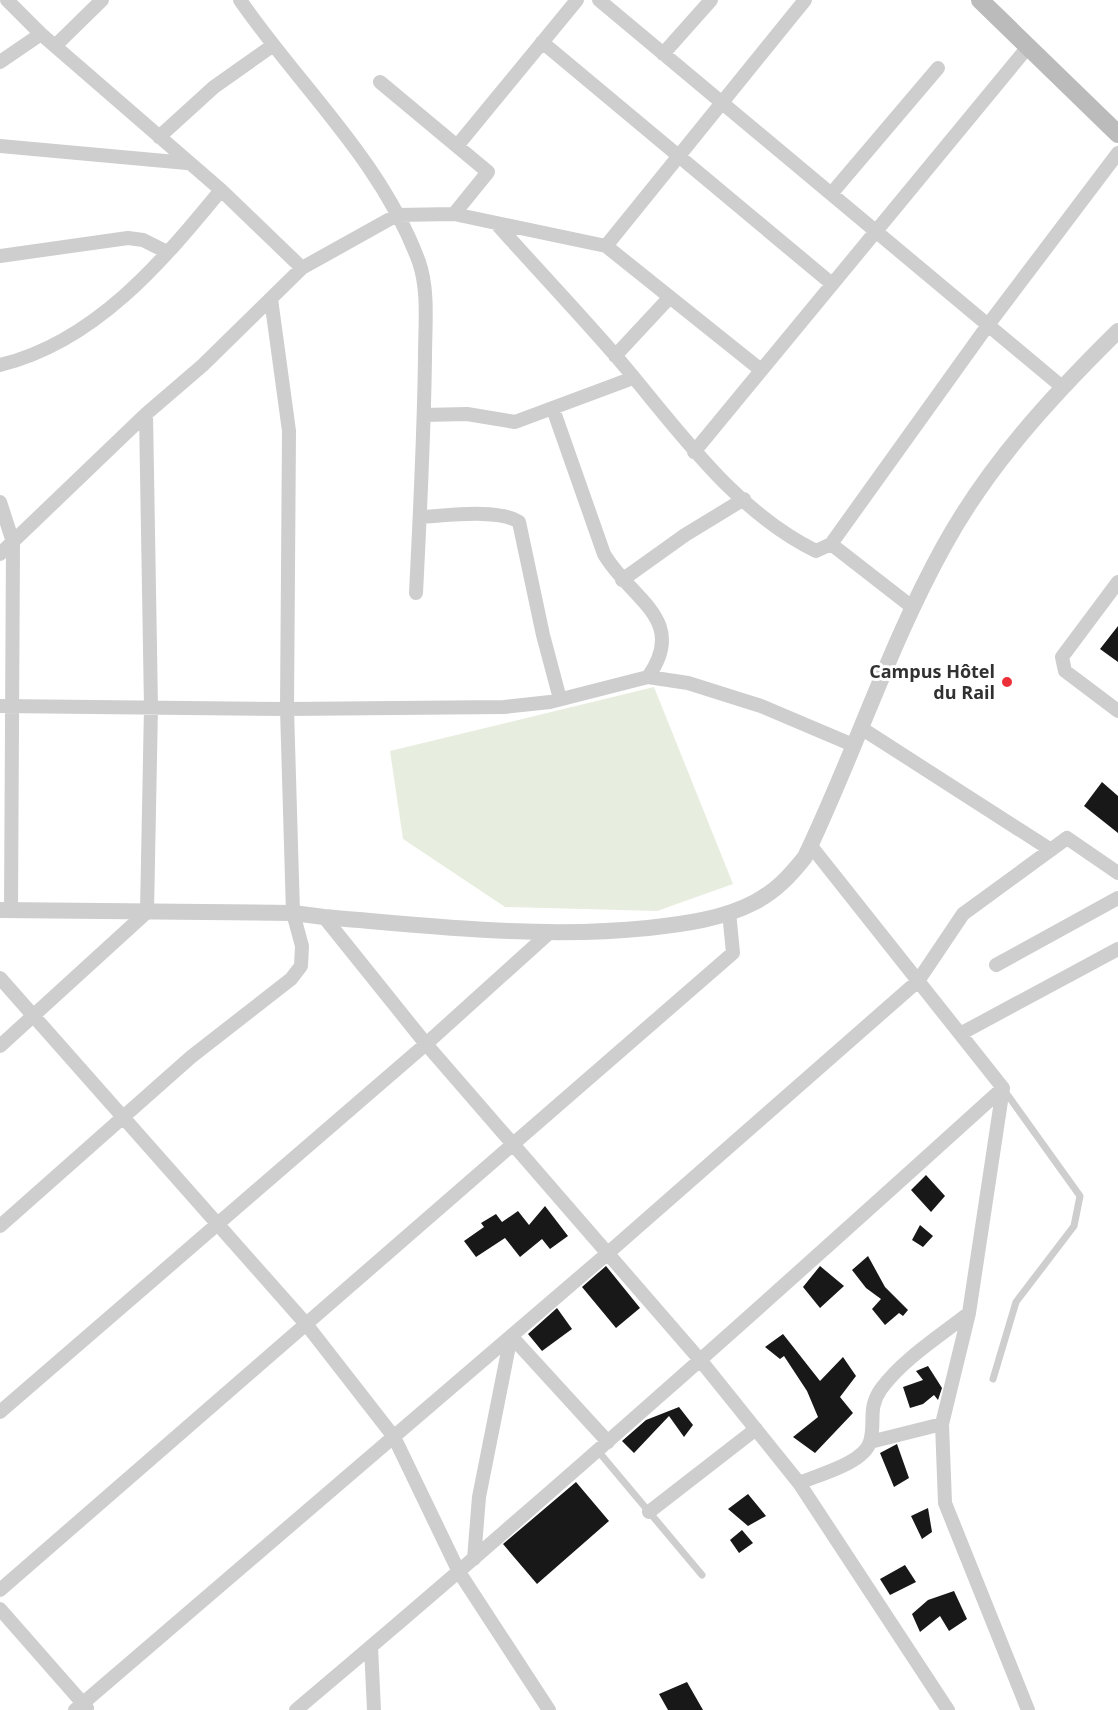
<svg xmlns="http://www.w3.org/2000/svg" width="1118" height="1710" font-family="'Open Sans',sans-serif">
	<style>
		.green { fill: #e7eedf }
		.building { fill: #181818 }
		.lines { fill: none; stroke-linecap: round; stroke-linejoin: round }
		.service { stroke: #cecece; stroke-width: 7 }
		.minor { stroke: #cecece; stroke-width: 14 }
		.tertiary { stroke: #cecece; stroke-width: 16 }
		.secondary { stroke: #bbb; stroke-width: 18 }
		.poi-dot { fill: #ec303a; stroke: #fff; stroke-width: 2 }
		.labels { text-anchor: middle; stroke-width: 6; stroke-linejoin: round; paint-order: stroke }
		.poi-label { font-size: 18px; font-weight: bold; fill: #313131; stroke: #fff; text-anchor: end }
	</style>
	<rect width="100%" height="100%" fill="#fff"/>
	<path class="green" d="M 654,687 L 733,884 L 657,911 L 505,907 L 403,839 L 390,751 Z"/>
	<path class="building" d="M 1118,626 L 1118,662 L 1100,649 Z
		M 1102,782 L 1118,796 L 1118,833 L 1084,806 Z
		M 926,1175 L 945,1196 L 931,1212 L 911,1190 Z
		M 545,1206 L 568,1236 L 550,1249 L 542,1239 L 520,1257 L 505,1238 L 476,1257 L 464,1241 L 484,1227 L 481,1223 L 496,1214 L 502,1222 L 518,1211 L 529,1225 Z
		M 920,1225 L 933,1236 L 923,1247 L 912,1240 Z
		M 868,1256 L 885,1287 L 908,1310 L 903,1316 L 899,1313 L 885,1325 L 872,1309 L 881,1299 L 866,1288 L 852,1270 Z
		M 606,1266 L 640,1308 L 616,1328 L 582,1287 Z
		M 820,1266 L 844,1286 L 820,1308 L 803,1287 Z
		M 557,1308 L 572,1329 L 542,1351 L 528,1334 Z
		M 783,1334 L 820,1381 L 843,1357 L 856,1376 L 840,1397 L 853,1413 L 815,1453 L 793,1437 L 818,1417 L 807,1391 L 784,1356 L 780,1359 L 765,1347 Z
		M 928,1366 L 942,1388 L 938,1400 L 934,1395 L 923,1404 L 910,1408 L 903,1387 L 923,1380 L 916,1371 Z
		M 679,1407 L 693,1425 L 684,1437 L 669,1416 L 634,1453 L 622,1441 L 646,1420 Z
		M 897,1444 L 909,1478 L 894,1487 L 880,1453 Z
		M 576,1482 L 609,1521 L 537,1584 L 503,1544 Z
		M 748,1494 L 766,1516 L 748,1526 L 728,1509 Z
		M 928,1508 L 932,1532 L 922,1539 L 911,1516 Z
		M 742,1530 L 753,1543 L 739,1553 L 730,1540 Z
		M 905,1565 L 916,1582 L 890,1595 L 880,1579 Z
		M 954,1591 L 967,1619 L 949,1631 L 940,1616 L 920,1632 L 912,1614 L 928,1600 Z
		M 687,1682 L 703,1710 L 668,1710 L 659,1694 Z"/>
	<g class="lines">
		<path class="service" d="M 993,1379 L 1016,1302 L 1074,1226 L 1080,1196 L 1004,1090
			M 598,1451 L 702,1575"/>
		<path class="minor" d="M 7,0 L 41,34 L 221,190 L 302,268
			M 240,0 C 300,87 382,161 419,262 C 429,291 425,326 425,357 C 424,436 420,514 416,593
			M 599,0 L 1061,386
			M 542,42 L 832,284
			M 55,46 L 102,0
			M 663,54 L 711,0
			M 0,62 L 41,34
			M 380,82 L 488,172 L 454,214
			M 159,137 L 214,87 L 272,46
			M 0,146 L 187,163
			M 457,146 L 577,0
			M 831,194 L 938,68
			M 496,223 C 535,267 576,310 615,355 C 675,425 731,509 816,551 L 831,544 L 988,325 L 1118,153
			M 606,246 L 805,0
			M 0,256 L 128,238 L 143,240 L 167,252
			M 615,356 L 670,297
			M 0,365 C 95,342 162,262 221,190
			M 553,409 L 604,554 C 630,599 689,619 648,677
			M 424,415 L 467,414 L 515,422 L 633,378
			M 694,452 L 1027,48
			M 0,502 L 13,542 L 11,910
			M 420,517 C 444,516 499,508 519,522 L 543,635 L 560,699
			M 831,544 L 912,607
			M 0,554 L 146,414 L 203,365 L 302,268 L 397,215 L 454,214 L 606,246 L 761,370
			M 622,580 L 685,535 L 744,499
			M 1118,582 L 1062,657 L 1065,671 L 1118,711
			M 0,706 L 287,709 L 504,707 L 550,702 L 648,677 L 688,683 L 761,706 L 853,745
			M 861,728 L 1051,850
			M 811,846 L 1003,1088 L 969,1313 L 942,1424 L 945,1503 L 1028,1710
			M 324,917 L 426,1044 L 701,1361 L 799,1483 L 948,1710
			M 996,965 L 1118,898
			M 0,978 L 306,1324 L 394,1437 L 459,1572 L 549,1710
			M 960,1034 L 1118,949
			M 0,1046 L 147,912 L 151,707 L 146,414
			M 0,1226 L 191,1057 L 291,979 L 301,966 L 302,946 L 293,913 L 287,709 L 289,431 L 271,299
			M 511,1336 L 608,1442
			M 0,1412 L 426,1044 L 549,933
			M 870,1442 L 942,1424
			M 799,1483 C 818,1475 864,1463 870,1442 C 876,1422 867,1409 881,1389 C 903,1359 940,1336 969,1313
			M 649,1512 L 756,1429
			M 474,1559 L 479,1497 L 511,1336
			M 0,1590 L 733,953 L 729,912
			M 0,1609 L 87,1708
			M 371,1647 L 374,1710
			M 75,1710 L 608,1253 L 918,981 L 963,914 L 1067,838 L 1118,873
			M 296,1710 C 536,1508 770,1299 1003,1088"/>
		<path class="tertiary" d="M 0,910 L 293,913 L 324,917 C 432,926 541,939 648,928 C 684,924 723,919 755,902 C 776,891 790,876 805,857 C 854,755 889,645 944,546 C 989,464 1052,396 1118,331"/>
		<path class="secondary" d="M 980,0 L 1118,134"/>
	</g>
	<circle class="poi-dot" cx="1007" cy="682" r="6"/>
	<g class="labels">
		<g class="poi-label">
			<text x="995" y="678">Campus Hôtel<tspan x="995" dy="21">du Rail</tspan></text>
		</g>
	</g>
</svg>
